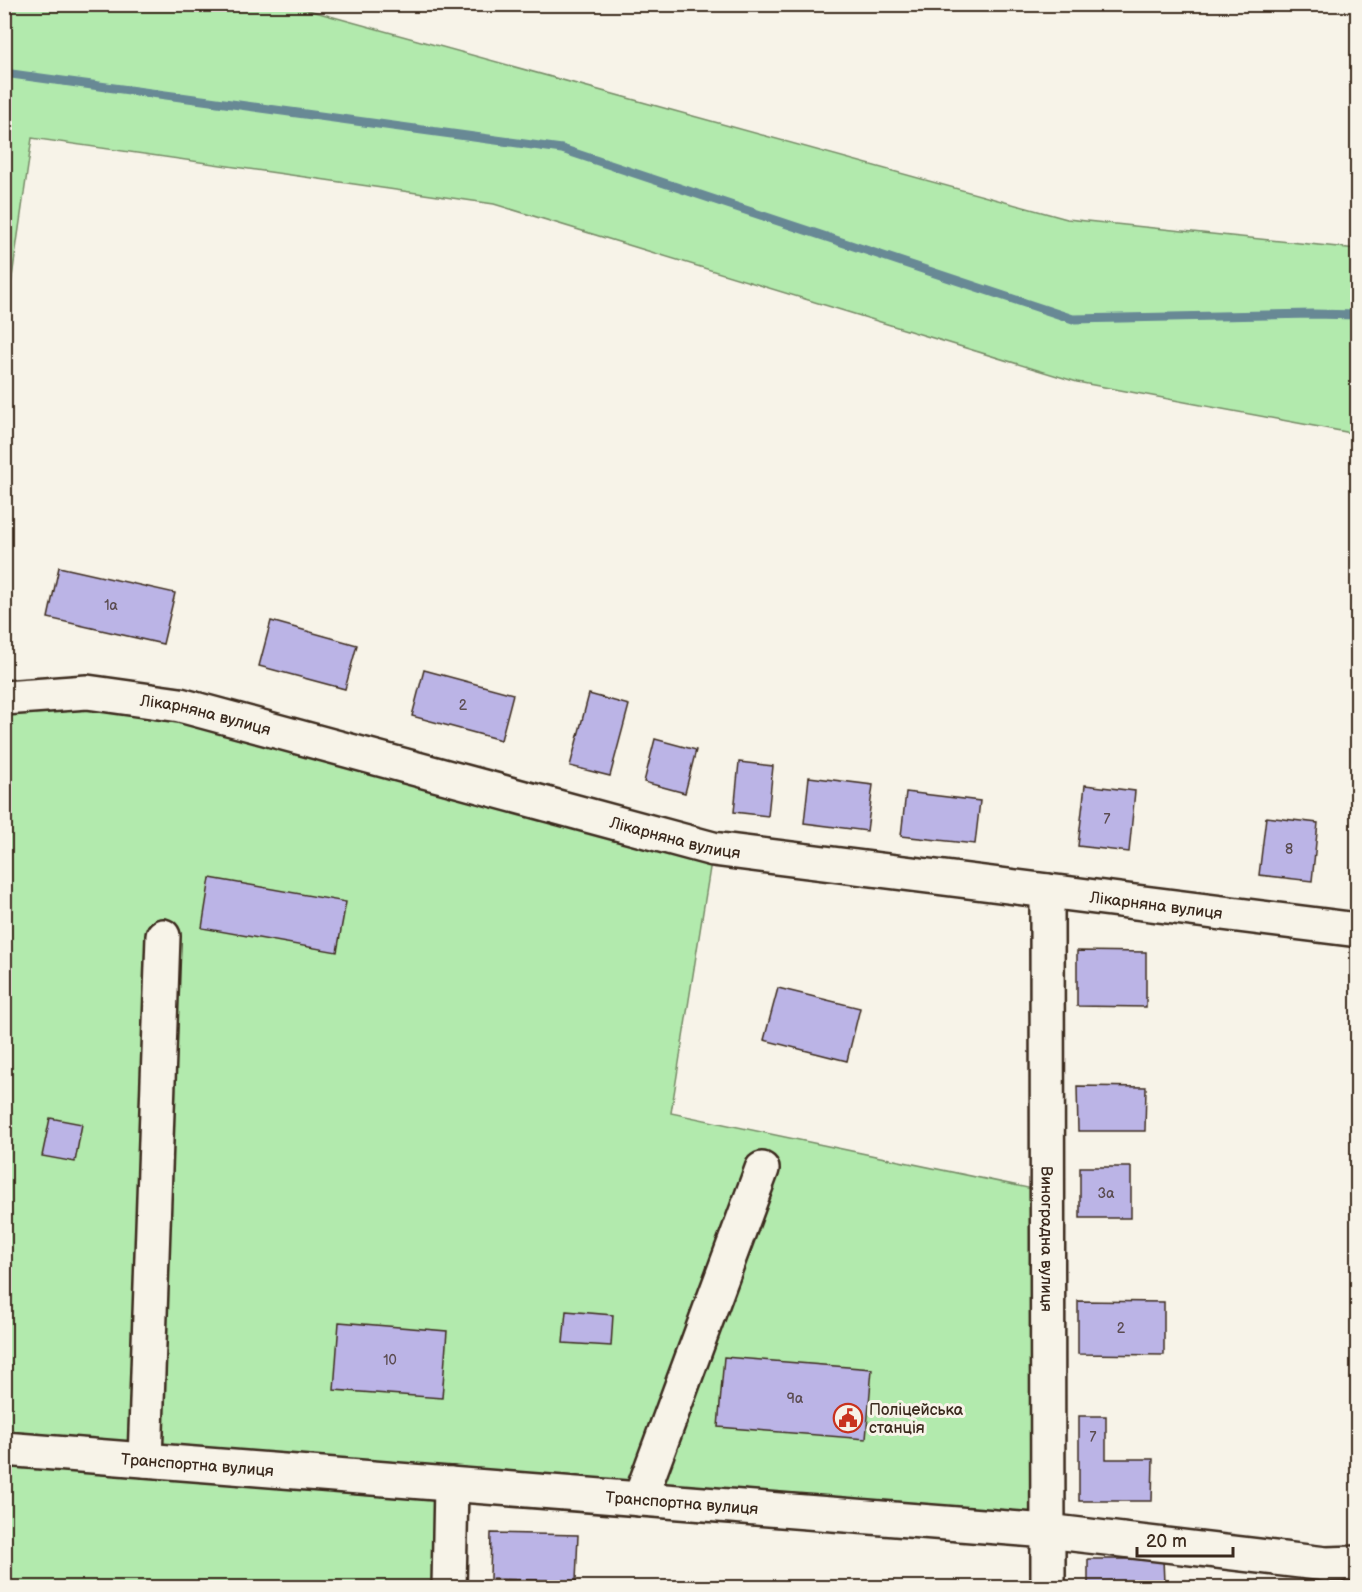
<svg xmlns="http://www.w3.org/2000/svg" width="1362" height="1592" font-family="'Balsamiq Sans',sans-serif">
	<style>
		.green { fill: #b2eaad; stroke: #768a66; stroke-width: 1.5 }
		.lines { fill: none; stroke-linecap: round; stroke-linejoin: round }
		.stream { stroke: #678995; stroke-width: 9 }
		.building { fill: #bbb4e6; stroke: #3b2a1e; stroke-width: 1.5 }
		.minor-casing { stroke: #3b2a1e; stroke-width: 38 }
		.minor { stroke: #f7f3e8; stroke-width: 33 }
		.labels { text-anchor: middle; stroke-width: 6; stroke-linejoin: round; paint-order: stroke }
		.number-label { font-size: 14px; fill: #5b4c50 }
		.street-label { font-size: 16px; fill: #3b2a1e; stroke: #f7f3e8 }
		.poi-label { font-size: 16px; fill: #3b2a1e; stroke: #f7f3e8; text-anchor: start }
	</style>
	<rect width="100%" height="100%" fill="#f7f3e8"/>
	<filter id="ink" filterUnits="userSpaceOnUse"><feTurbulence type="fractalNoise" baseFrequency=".0167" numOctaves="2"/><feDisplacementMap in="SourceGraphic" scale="12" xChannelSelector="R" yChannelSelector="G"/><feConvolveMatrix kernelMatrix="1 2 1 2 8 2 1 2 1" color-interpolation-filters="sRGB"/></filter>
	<g filter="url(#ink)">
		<path class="green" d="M 5,4 L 290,5 L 1067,219 L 1357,249 L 1357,434 L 1077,382 L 494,204 L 32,138 L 5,326 Z
			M 87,692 L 713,849 L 671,1113 L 1047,1192 L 1047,1531 L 452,1484 L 449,1587 L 5,1587 L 4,698 Z"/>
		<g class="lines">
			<path class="stream" d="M 4,73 L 562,149 L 1073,319 L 1313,314 L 1358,315"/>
		</g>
		<path class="building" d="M 59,567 L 175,593 L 163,644 L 48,618 Z
			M 271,621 L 357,645 L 345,689 L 259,666 Z
			M 424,670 L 513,694 L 501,740 L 412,716 Z
			M 589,694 L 629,705 L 610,776 L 570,766 Z
			M 655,739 L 696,750 L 685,793 L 644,782 Z
			M 739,762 L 773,766 L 768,816 L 734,812 Z
			M 809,777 L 873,785 L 867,831 L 804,823 Z
			M 1085,785 L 1135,791 L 1129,852 L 1078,846 Z
			M 906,792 L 980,801 L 975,844 L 901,836 Z
			M 1266,817 L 1318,823 L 1312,881 L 1259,875 Z
			M 210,878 L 346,902 L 337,952 L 202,928 Z
			M 1077,951 L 1146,952 L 1146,1007 L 1077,1006 Z
			M 778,988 L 860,1008 L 847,1061 L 764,1040 Z
			M 1077,1086 L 1146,1087 L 1145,1131 L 1078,1131 Z
			M 50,1118 L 82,1124 L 75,1162 L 42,1156 Z
			M 1080,1167 L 1131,1167 L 1131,1218 L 1080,1218 Z
			M 1078,1301 L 1164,1302 L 1164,1355 L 1078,1354 Z
			M 566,1311 L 613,1315 L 611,1346 L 563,1343 Z
			M 339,1322 L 447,1331 L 442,1398 L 334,1390 Z
			M 724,1357 L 872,1369 L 866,1439 L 718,1427 Z
			M 1079,1416 L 1106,1416 L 1106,1459 L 1153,1459 L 1152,1501 L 1079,1501 Z
			M 491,1533 L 578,1535 L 576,1581 L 490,1579 Z
			M 1088,1559 L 1163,1559 L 1164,1583 L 1134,1583 L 1134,1588 L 1088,1588 Z"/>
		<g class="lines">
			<g class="minor-casing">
				<g id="minor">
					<path id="s1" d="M 4,698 L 87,692 L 180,705 L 713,849 L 1358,930"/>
					<path id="s2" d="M 1047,891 L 1048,1588"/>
					<path id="s3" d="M 4,1449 L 1047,1531 L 1326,1564 L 1358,1563"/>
					<path d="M 145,1460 L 163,936"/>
					<path d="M 640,1499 L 762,1169"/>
					<path d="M 449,1588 L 451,1484"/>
				</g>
			</g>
			<use href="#minor" class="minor"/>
		</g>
	</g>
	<defs>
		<g id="civic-ring" transform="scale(1.5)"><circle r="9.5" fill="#f7f3e8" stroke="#c8321e" stroke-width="1.5"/><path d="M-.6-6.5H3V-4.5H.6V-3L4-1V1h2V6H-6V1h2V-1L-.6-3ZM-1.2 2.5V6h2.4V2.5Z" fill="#c8321e"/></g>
	</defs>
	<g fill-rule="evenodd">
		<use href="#civic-ring" x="848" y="1418"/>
	</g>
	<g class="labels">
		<g class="number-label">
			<text x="111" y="610">1а</text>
			<text x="463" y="710">2</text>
			<text x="1107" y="824">7</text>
			<text x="1289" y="854">8</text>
			<text x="1106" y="1198">3а</text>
			<text x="1121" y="1333">2</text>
			<text x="390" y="1365">10</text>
			<text x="795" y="1403">9а</text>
			<text x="1093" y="1442">7</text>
		</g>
		<g class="street-label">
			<text dy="6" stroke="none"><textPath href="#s1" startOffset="204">Лікарняна вулиця</textPath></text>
			<text dy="6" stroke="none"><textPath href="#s1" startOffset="690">Лікарняна вулиця</textPath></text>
			<text dy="6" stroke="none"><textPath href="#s1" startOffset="1176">Лікарняна вулиця</textPath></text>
			<text dy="6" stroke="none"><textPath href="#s2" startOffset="348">Виноградна вулиця</textPath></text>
			<text dy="6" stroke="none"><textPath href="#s3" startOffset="194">Транспортна вулиця</textPath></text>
			<text dy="6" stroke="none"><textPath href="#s3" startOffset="680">Транспортна вулиця</textPath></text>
		</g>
		<g class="poi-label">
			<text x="869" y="1415">Поліцейська<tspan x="869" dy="18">станція</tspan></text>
		</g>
	</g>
	<rect width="1362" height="1592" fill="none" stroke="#f7f3e8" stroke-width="24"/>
	<rect x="12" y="12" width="1338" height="1568" fill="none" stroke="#3b2a1e" stroke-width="2" filter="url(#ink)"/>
	<path d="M1137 1547v9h96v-9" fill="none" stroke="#3b2a1e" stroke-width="3"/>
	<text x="1146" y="1547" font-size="18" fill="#3b2a1e" stroke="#f7f3e8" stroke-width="4.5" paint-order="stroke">20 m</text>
</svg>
